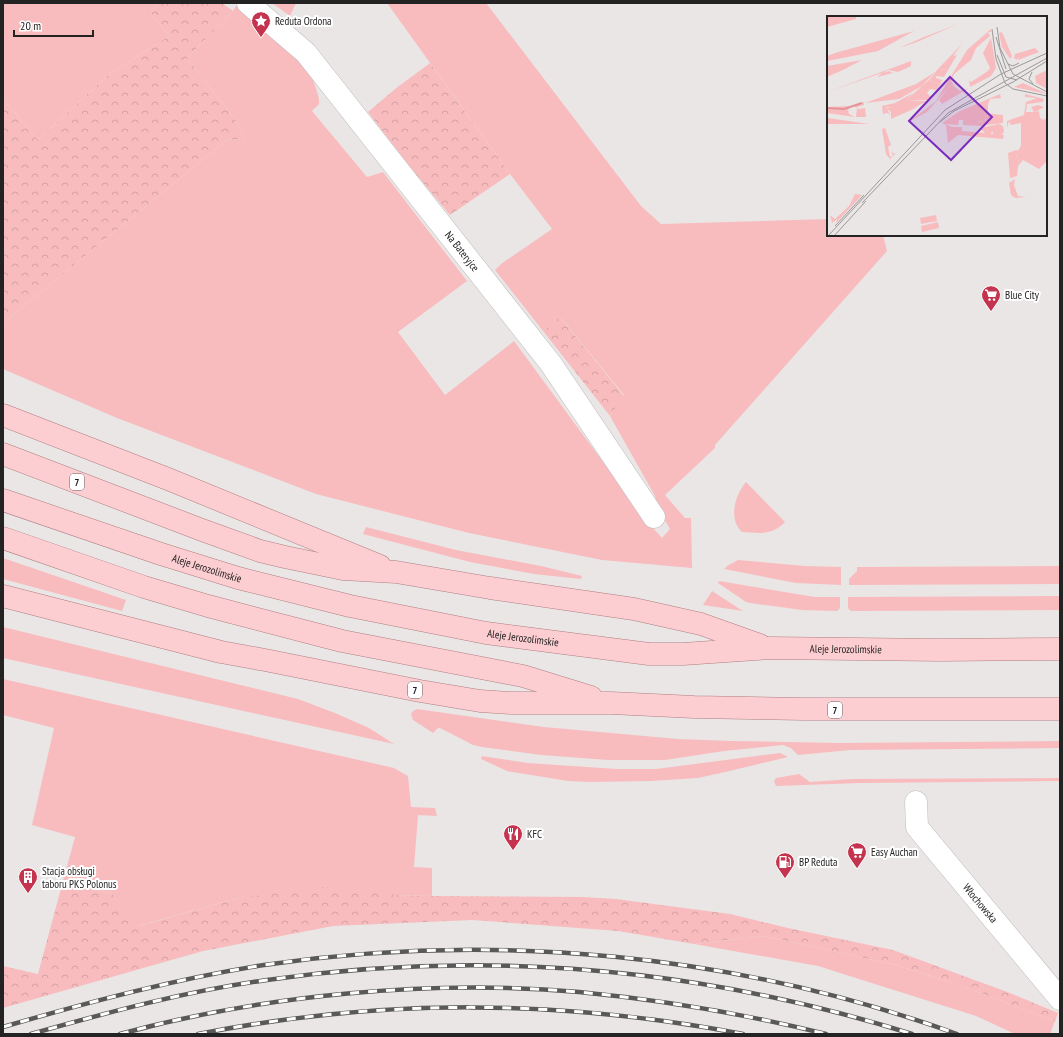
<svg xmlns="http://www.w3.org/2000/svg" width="1063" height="1037" font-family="'PT Sans Narrow',sans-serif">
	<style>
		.green { fill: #f8bcbf }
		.forest { fill: url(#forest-crowns) }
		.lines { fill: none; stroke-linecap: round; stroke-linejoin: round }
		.minor-casing { stroke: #bfbbbc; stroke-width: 23 }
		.major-casing { stroke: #b07d81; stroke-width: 23 }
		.minor { stroke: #fff; stroke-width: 22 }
		.major { stroke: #fdced1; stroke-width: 22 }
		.rail-casing { stroke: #5a5858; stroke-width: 4.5 }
		.rail { stroke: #fff; stroke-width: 3; stroke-dasharray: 9; stroke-linecap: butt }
		.labels { text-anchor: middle; stroke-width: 4; stroke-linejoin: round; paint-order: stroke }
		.shield { fill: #fff; stroke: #666565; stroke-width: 1 }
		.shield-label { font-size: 10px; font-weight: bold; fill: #242323 }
		.poi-label { font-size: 11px; fill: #242323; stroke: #fff; text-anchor: start }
		.street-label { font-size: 11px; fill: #242323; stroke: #fff }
		.inset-river { fill: none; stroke: #e59399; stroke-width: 2 }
		.inset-road { fill: none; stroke: #9b9898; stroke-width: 1 }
		.view { fill: #7b2cbf; fill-opacity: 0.15; stroke: #7b2cbf; stroke-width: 2 }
		.inset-edge { fill: none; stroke: #242323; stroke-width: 2 }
	</style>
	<defs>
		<pattern id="forest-crowns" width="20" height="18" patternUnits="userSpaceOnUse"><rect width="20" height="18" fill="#f8bcbf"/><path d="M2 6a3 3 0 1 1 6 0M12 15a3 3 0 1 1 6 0" fill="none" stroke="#d4a1a4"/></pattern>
	</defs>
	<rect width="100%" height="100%" fill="#eae6e6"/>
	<path class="green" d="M 3,3 L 159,3 L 151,13 L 169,36 L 107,76 L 38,140 L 3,99 Z
		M 272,3 L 296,3 L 290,16 Z
		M 387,3 L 486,3 L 641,206 L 661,224 L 828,219 L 828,235 L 883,235 L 887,251 L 715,445 L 715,448 L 665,495 L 685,518 L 691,518 L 692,568 L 602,560 L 469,533 L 316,494 L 117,418 L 3,369 L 3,323 L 227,140 L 245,139 L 235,119 L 187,58 L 233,11 L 236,6 L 266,27 L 313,77 C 314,87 320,95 319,104 L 312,111 L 367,177 L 383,172 L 467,281 L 398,332 L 445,395 L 514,341 L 645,519 L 662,538 L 670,529 L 657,507 L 655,496 L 610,416 L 624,395 L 561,318 L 543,331 L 495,270 L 501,264 L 552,229 L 510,174 Z
		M 746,482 L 785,522 C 772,536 759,533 742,532 C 728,519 735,495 746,482 Z
		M 366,527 L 456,550 L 541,566 L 582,576 L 581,579 L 534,574 L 470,562 L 363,534 Z
		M 3,558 L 126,600 L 122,611 L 3,579 Z
		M 738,560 L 805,566 L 841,567 L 841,585 L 796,583 L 724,569 L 727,566 Z
		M 1060,566 L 1060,584 L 849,585 L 849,579 L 857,571 L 857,567 Z
		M 719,581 L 815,597 L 840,597 L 840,608 L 837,611 L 802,610 L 750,603 L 746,602 L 718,583 Z
		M 712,591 L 743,611 L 703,605 Z
		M 1060,596 L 1060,610 L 851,611 L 848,608 L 848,597 Z
		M 3,627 L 298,699 L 335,713 L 369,728 L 394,744 L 3,658 Z
		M 3,679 L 394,768 L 408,776 L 411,807 L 435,808 L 437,816 L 418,815 L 414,867 L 432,868 L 432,896 L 397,895 L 238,898 L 138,926 L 112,894 L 63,881 L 75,837 L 32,825 L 54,728 L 3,715 Z
		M 417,709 L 544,727 L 678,739 L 731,741 L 838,743 L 1060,741 L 1060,748 L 850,750 L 798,755 L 791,748 L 783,745 L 724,751 L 665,760 L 608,760 L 541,755 L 482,747 L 473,745 L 440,728 L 438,728 L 433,733 L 413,720 L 411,714 L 413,711 Z
		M 780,753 L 788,757 L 725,772 L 698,778 L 651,781 L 590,782 L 568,781 L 507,771 L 481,759 L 482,756 L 528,763 L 557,765 L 617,769 L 656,769 Z
		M 799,774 L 810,782 L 852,779 L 1060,778 L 1060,781 L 861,783 L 776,786 L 774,781 L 776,778 Z
		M 764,936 L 896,965 L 956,984 L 1055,1021 L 1050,1034 L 1015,1034 L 976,1016 L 818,966 L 694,944 Z"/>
	<path class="forest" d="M 159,3 L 222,3 L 233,11 L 187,58 L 235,119 L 245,139 L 227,140 L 3,323 L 3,99 L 38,140 L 107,76 L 169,36 L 151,13 Z
		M 430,63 L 510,174 L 450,215 L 410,167 L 368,112 L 395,89 Z
		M 560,317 L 624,396 L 610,416 L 543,331 Z
		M 63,881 L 112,894 L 139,926 L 238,898 L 324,887 L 397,895 L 432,896 L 583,897 L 616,899 L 730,914 L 788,928 L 893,950 L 1010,993 L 1058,1013 L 1055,1021 L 956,984 L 896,965 L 764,936 L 694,944 L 618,931 L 472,920 L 333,926 L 203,951 L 3,1008 L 3,966 L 38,974 Z"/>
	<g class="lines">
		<g class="minor-casing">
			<g id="minor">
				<path id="s1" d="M 248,3 L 306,53 L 551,364 L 654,517"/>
				<path id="s2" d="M 916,802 L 917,827 L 1060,999"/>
			</g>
		</g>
		<g class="major-casing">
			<g id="major">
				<path d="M 3,415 L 168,479 L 380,566"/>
				<path d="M 3,454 L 202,530 L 260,551 L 285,557 L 343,569 L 396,572 L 490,588 L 634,609 L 701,624 L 760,645"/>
				<path id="s3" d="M 3,500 L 161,554 L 238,578 L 350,606 L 486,633 L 649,654 L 683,654 L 769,648 L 941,650 L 1060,649"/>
				<path d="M 3,538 L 144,587 L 208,606 L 342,641 L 523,676 L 591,697"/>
				<path d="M 3,596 L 221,652 L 265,660 L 420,691 L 480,701 L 511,703 L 611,703 L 694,707 L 804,709 L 1060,709"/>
			</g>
		</g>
		<use href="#minor" class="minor"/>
		<use href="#major" class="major"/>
		<g class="rail-casing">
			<path id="rail" d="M 3,1027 C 89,1002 175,979 264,965 C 496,931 736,954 957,1034
				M 31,1034 C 109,1012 187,991 267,980 C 485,949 702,968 912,1034
				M 120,1034 C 263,995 431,979 579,992 C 662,1000 745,1014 826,1034
				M 198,1034 C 382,998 559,999 743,1034"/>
		</g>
		<use href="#rail" class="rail"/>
	</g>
	<defs>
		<g id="sight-pin" transform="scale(1)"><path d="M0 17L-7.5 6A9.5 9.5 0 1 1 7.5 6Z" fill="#c5344f" stroke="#fff"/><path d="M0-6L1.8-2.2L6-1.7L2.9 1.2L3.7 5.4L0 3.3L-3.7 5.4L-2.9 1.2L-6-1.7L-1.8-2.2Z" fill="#fff"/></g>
		<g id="supermarket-pin" transform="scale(1)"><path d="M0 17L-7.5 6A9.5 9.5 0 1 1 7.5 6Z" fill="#c5344f" stroke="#fff"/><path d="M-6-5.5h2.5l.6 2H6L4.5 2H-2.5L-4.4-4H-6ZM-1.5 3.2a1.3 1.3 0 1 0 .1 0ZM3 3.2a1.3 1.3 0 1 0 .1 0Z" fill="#fff"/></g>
		<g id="restaurant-pin" transform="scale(1)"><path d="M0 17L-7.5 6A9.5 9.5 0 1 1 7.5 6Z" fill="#c5344f" stroke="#fff"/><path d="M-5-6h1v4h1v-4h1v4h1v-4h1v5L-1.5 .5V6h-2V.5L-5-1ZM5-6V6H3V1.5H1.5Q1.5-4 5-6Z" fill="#fff"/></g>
		<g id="fuel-pin" transform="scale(1)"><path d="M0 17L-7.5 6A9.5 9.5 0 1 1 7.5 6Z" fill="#c5344f" stroke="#fff"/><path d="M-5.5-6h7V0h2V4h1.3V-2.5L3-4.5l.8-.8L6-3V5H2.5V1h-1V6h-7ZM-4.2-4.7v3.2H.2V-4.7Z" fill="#fff"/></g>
		<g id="building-pin" transform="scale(1)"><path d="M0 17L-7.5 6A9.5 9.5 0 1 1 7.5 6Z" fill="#c5344f" stroke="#fff"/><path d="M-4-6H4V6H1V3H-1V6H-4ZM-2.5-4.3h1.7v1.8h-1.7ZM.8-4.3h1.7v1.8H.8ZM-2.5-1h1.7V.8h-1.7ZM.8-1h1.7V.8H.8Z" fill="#fff"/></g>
	</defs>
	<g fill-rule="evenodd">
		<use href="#sight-pin" x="261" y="21"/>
		<use href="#supermarket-pin" x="991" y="295"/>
		<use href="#restaurant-pin" x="513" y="834"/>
		<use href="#supermarket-pin" x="857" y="852"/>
		<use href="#fuel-pin" x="785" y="862"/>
		<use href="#building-pin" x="28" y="877"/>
	</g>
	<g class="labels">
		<g class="shield">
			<rect x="70" y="474" width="14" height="16" rx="3"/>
			<rect x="408" y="682" width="14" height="16" rx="3"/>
			<rect x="828" y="702" width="14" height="16" rx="3"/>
		</g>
		<g class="shield-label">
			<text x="77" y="486">7</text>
			<text x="415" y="694">7</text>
			<text x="835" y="714">7</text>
		</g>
		<g class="poi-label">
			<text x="275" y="25">Reduta Ordona</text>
			<text x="1005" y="299">Blue City</text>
			<text x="527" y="838">KFC</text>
			<text x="871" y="856">Easy Auchan</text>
			<text x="799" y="866">BP Reduta</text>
			<text x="42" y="875">Stacja obsługi<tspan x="42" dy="13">taboru PKS Polonus</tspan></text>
		</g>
		<g class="street-label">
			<text dy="4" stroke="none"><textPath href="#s1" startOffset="329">Na Bateryjce</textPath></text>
			<text dy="4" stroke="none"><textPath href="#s3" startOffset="215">Aleje Jerozolimskie</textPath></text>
			<text dy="4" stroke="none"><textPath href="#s3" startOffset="539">Aleje Jerozolimskie</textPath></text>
			<text dy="4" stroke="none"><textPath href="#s3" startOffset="863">Aleje Jerozolimskie</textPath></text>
			<text dy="4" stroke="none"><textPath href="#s2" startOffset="124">Włochowska</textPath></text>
		</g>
	</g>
	<g transform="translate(827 16)">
		<rect width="220" height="220" fill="#eae6e6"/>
		<path d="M 131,8 L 90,26 L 72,32 L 97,21 ZM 87,15 L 51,35 L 0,45 L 0,40 L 8,37 ZM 175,16 L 185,40 L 183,43 L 175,31 L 172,17 ZM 164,22 L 169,52 L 164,60 L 143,71 L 142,64 L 144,66 L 161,55 L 163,52 L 156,37 ZM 135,28 L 126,40 L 130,39 L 121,54 L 111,53 ZM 208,32 L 212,36 L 191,44 L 192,40 L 190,44 L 187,42 L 188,38 ZM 35,44 L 18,53 L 0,61 L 0,50 ZM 84,45 L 84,50 L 71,56 L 61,54 L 56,57 L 62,55 L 66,57 L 50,61 L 55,57 L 0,76 ZM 220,54 L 220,73 L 209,67 L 208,60 ZM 108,56 L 95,70 L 72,83 L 38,87 L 89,68 ZM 102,64 L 113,69 L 109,74 L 103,73 L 100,77 L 104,81 L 102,84 L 79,84 ZM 196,67 L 220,78 L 187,71 ZM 127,70 L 133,75 L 142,72 L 115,88 L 112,84 L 122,71 ZM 173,78 L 174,82 L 163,83 L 160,91 L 161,85 L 151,106 L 155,106 L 156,110 L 136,109 L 136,104 L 132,104 L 131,109 L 118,108 L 125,111 L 135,111 L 135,115 L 158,117 L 153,112 L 167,109 L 164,118 L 177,119 L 176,123 L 131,119 L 121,127 L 119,109 L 115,107 L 133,95 ZM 198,78 L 217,83 L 216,86 L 200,88 L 199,96 L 207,96 L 204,91 L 211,89 L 217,91 L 208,96 L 212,95 L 213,102 L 217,104 L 220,101 L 220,145 L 212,153 L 196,144 L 191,150 L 192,142 L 188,139 L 194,130 L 194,107 L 184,109 L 182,105 L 180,112 L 180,105 L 197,99 L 199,86 L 210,82 L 198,81 ZM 37,86 L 37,89 L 30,91 L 31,93 L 38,92 L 39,101 L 29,101 L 30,92 L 26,90 ZM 25,90 L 21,94 L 22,98 L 28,101 L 0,97 L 0,91 ZM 72,90 L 83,93 L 91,91 L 64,103 L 64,96 L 59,92 ZM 158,97 L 176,99 L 176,107 L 159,109 ZM 0,102 L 15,104 L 42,108 L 0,108 ZM 58,112 L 64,129 L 61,131 L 63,141 L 66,140 L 64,135 L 67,138 L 70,136 L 64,131 L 70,136 L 63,143 L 59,138 L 55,113 ZM 188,163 L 187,169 L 191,180 L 199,181 L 188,182 L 184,179 L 182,167 ZM 28,178 L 35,179 L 9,207 L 10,203 L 5,207 L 3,199 L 8,203 L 22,190 ZM 109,199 L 110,205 L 94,208 L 93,202 ZM 111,206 L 112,212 L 95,216 L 94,210 Z" fill="#f8bcbf"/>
		<path d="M 0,0 L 29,1 L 29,3 L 0,11 ZM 164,13 L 164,16 L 161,16 L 163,20 L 149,32 L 144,44 L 127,58 L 124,65 L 127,70 L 122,71 L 100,96 L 83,105 L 109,85 L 140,34 ZM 111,53 L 121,54 L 117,61 L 109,60 L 109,62 L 115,64 L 113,69 L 102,64 ZM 86,77 L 79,84 L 100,85 L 85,93 L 59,91 L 64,100 L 61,97 L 56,98 L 55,90 L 68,87 ZM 161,84 L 161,97 L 158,97 L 159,109 L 156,110 L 155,106 L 150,105 L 152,88 ZM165 114a6 6 0 1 1 12 0a6 6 0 1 1-12 0ZM 189,134 L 191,135 L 189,141 L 192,141 L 190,160 L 183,162 L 181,137 Z" fill="#f8bcbf"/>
		<path class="inset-river" d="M 0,92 L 17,93 L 35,87"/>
		<path class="inset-road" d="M 170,11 L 173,32 L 186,58 L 220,76M 165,13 L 169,43 L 178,67 L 186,73 L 220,80M 169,21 L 179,53M 170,39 L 179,61 L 190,64M 181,48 L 186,50 L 192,47M 205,56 L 202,63 L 206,68M 127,95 L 186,66 L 220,45M 113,106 L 127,95M 35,187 L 121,97 L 220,42M 8,210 L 37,179M 1,220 L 118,94 L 174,58 L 220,37M 7,220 L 39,185"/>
		<path class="view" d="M 123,61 L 165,101 L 124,144 L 82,105 Z"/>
		<rect width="220" height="220" class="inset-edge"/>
	</g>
	<rect width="1063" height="1037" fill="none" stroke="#242323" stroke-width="8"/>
	<path d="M14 30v6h79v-6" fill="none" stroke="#242323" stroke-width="2"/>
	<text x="20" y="30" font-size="12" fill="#242323" stroke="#ffffff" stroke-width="3" paint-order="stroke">20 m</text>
</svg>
